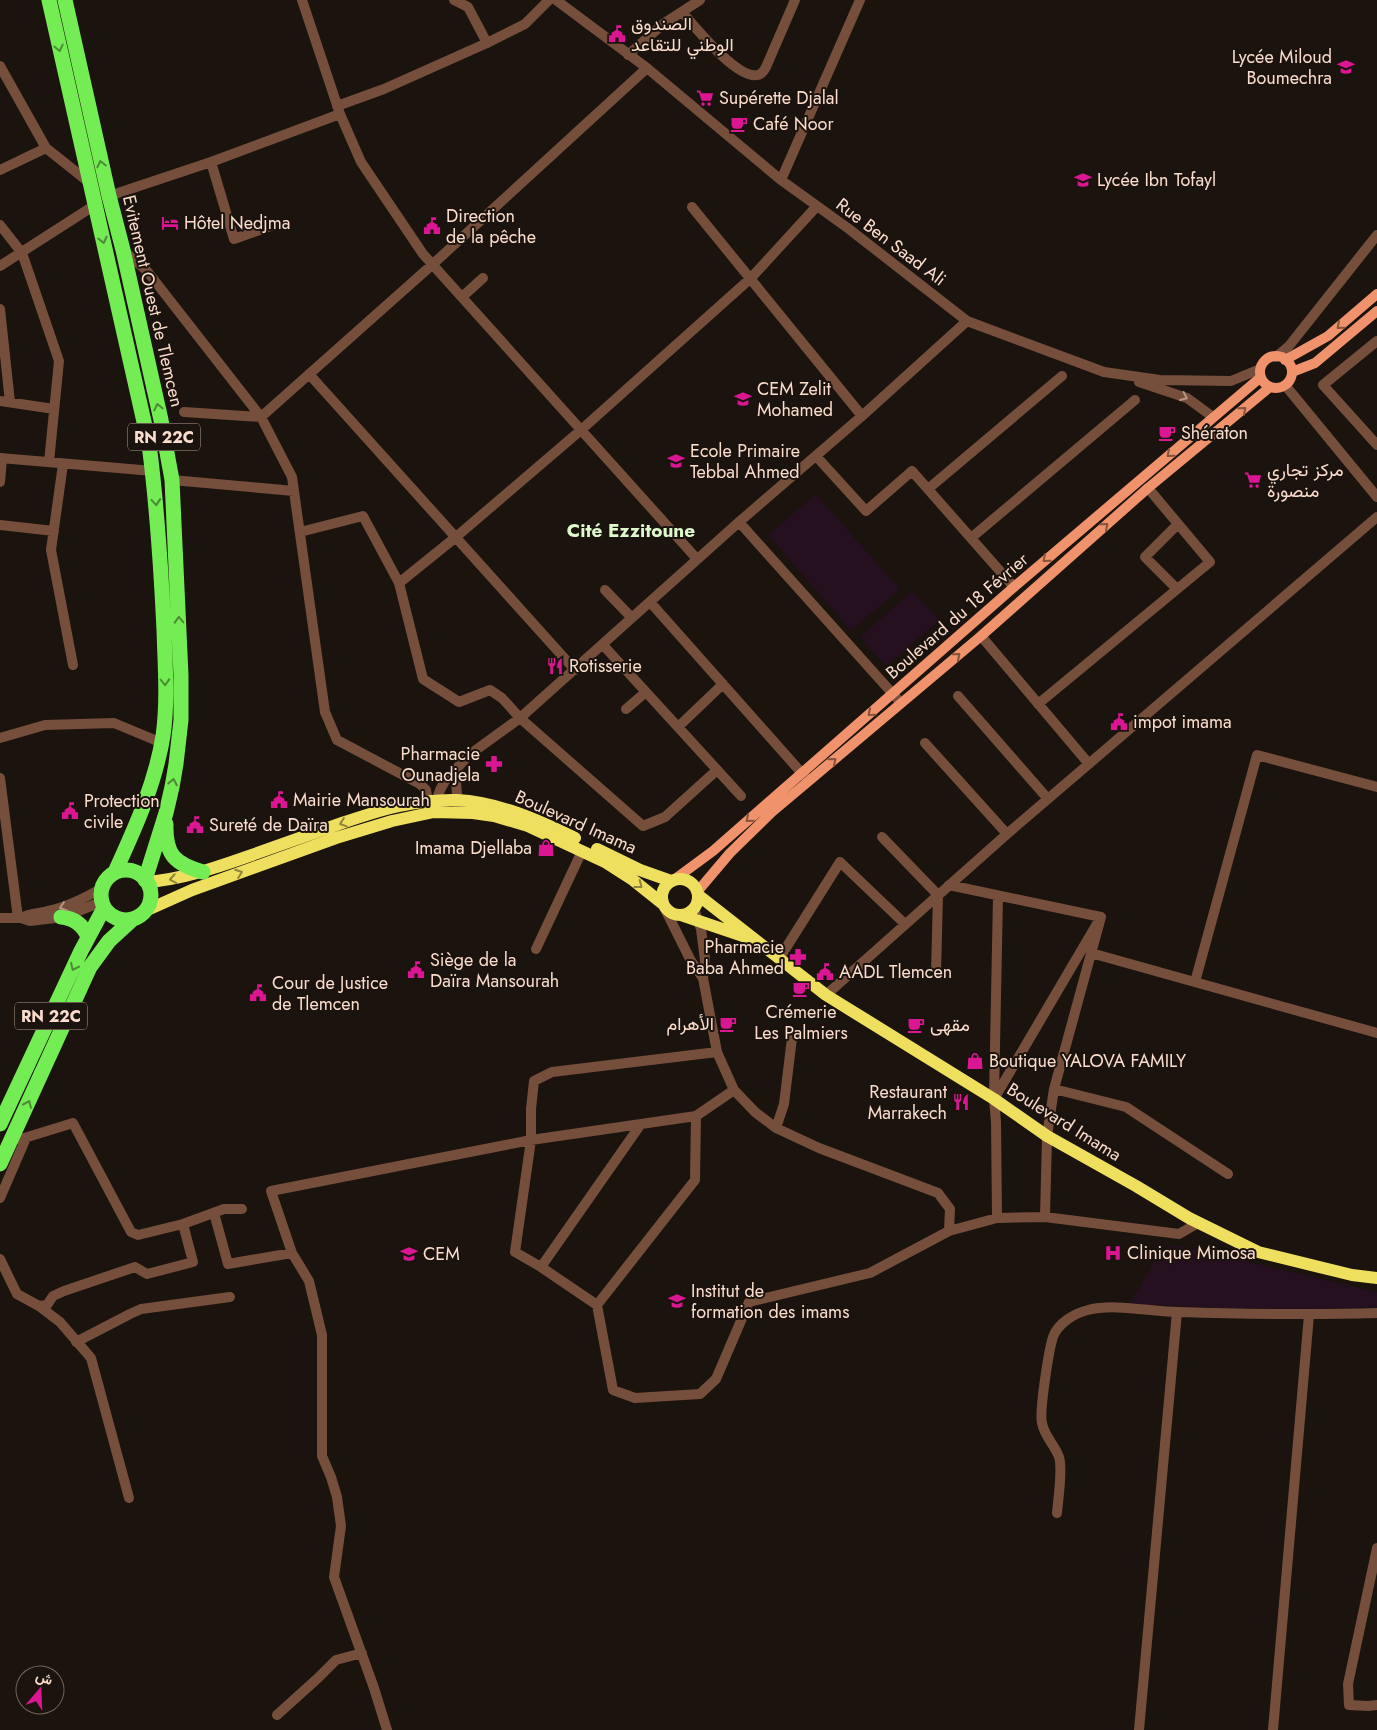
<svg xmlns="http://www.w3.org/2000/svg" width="1377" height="1730" font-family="Jost,Vazirmatn,sans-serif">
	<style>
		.green { fill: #24101f }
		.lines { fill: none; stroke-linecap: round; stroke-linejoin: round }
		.street { stroke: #754e3c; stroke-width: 10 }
		.secondary { stroke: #f0936c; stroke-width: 10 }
		.primary { stroke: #eee05e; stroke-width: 12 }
		.highway { stroke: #73ed53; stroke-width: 15 }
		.oneway { stroke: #4b8b34 }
		.oneway2 { stroke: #86533c }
		.oneway3 { stroke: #b89684 }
		.oneway4 { stroke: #8f843a }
		.labels { text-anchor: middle; stroke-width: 4; stroke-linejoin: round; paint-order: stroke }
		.shield { fill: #1b130d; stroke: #b7a093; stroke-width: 1 }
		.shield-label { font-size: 16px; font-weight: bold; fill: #faddcc }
		.poi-label { font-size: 18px; fill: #faddcc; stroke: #1b130d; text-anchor: start }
		.street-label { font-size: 18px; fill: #faddcc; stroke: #1b130d }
		.neighbourhood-label { font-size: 19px; font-weight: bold; fill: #defacd; stroke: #1b130d }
	</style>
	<rect width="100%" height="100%" fill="#1b130d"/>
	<path class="green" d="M 816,494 L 900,589 L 851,631 L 768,535 Z
		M 912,591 L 940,620 L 886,666 L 860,637 Z
		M 1176,1245 L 1377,1292 L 1377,1307 L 1314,1309 L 1214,1308 L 1130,1304 L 1160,1251 Z"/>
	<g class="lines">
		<path class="street" d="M 302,0 L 340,114 L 361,162 L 423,254 L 697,559
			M 454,0 L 468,7 L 487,43 L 525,24 L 549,0
			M 556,0 L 647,68 L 781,180 L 849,229 L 967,321 L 1104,372 L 1160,380 L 1231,381 L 1260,369
			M 682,12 C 695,27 737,80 758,75 C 762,74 764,71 766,67 L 795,0
			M 628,55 L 663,24 L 700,0
			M 0,66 L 46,148
			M 337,106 L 384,89 L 487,43
			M 211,162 L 234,239 L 276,224
			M 0,170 L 46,148 L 90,183
			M 781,180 L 860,0
			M 109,196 L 211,162 L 340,114
			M 692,207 L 862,416
			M 0,225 L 22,253 L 59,361 L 49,462
			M 123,250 L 147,271 L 261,417 L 433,264 L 647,68
			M 0,266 L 95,205
			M 462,297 L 483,278
			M 0,309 L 10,402
			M 1377,341 L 1323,385 L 1377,445
			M 1276,357 L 1289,346 L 1377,235
			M 309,374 L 575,670
			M 1139,382 L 1187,398 L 1213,417
			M 1285,385 L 1377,497
			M 0,401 L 54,409
			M 184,412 L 261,417 L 292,477 L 325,712 L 337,740 L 420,784 L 426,790 L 428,802
			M 816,456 L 866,511 L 912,471 L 1014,587
			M 0,458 L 153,471
			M 63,464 L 51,550 L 73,665
			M 172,480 L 294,491
			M 0,482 L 2,458
			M 928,489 L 1062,376
			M 739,522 L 901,703
			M 0,525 L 54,531
			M 300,532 L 363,516 L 399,583
			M 971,538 L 1135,400
			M 1177,589 L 1145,557 L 1178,524
			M 605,590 L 632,618
			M 650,602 L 807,779
			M 981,636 L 1089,764
			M 603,645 L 741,796
			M 958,696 L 1048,799
			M 1038,704 L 1210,562 L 1148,488
			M 626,709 L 646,692
			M 678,727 L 723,684
			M 0,738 L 45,725 L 114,723 L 162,743
			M 925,743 L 1007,834
			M 455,770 L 458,806
			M 717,770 L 665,817 L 643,826 L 520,718 L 502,698 L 490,690 L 459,702 L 423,679 L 399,583 L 456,537 L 581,430 L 751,278 L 817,206
			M 0,778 L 18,918
			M 435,806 L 440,790 L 445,781 L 469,755 L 520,718 L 739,522 L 862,416 L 967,321
			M 882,837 L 938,895 L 936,973
			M 949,885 L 1101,917
			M 665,909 L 691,961 L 703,978
			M 694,909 L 701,929 L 705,960 L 703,978 L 717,1052 L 734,1090 L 755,1112 L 776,1128 L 819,1148 L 938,1193 L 950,1209 L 949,1231 L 870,1273 L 749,1302 L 716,1379 L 700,1394 L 635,1398 L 613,1390 L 597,1305 L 695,1180 L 696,1116 L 734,1090
			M 0,918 L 21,918 L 30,921 L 55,918 L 71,914 L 101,902
			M 21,918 C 30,913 38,914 48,911 C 67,907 85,898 102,888
			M 536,949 L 582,851
			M 1091,953 L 1377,1033
			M 779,959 L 840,862 L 905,924
			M 1195,982 L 1257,755 L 1377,787
			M 826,995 L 1007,834 L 1377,517
			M 1054,1089 L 1126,1107 L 1228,1174
			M 994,1097 L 998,896
			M 776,1128 L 784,1104 L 792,1038
			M 13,1138 L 21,1139 L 73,1123 L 131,1232 L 138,1235 L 183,1224 L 193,1262 L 147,1274 L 135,1267 L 64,1291 L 53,1296 L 47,1305 L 39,1306
			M 0,1198 L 26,1138
			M 214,1213 L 228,1264 L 292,1253
			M 997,1218 L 996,1122 L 994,1099 L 1101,917 L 1054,1089 L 1047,1136 L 1045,1217
			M 183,1224 L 224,1209 L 242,1209
			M 949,1231 L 997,1218 L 1045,1217 L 1179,1234 L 1198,1223
			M 0,1259 L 17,1294 L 39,1306 L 60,1322 L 91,1358 L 129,1498
			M 541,1267 L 641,1124
			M 597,1305 L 541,1267 L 515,1252 L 531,1140 L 531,1109 L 534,1081 L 552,1072 L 717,1052
			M 76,1342 L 130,1314 L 141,1309 L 230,1297
			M 1057,1513 C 1058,1500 1063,1469 1059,1457 C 1055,1445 1044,1436 1042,1423 C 1039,1412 1049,1349 1053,1337 C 1058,1323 1075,1313 1088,1310 C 1115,1303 1152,1312 1179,1312 C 1245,1314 1311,1315 1377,1313
			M 1377,1548 L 1348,1684 L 1349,1705 L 1368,1706 L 1377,1705
			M 277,1715 L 318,1678 L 336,1660 L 362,1653
			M 387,1730 L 374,1688 L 334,1577 L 341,1526 L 337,1497 L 331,1477 L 322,1456 L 322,1335 L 309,1281 L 292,1253 L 271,1191 L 531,1140 L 696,1116
			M 1139,1730 L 1177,1312
			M 1273,1730 L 1309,1315"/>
		<path class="secondary" d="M1260 372a16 16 0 1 1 32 0a16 16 0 1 1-32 0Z
			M 1285,360 L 1328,336 L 1377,294
			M 1292,372 L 1315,363 L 1377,311
			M 675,879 L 713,851 L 1014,587 L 1261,377
			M 697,892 L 730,853 L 772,812 L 981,636 L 1148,488 L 1270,387"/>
		<path class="primary" d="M 597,849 L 640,870 L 671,881
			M662 897a18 18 0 1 1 36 0a18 18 0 1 1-36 0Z
			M 147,882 C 183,879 215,868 249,856 C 280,845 311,834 342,823 C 380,810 416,799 457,800 C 498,802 538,820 575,838
			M 698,895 L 826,995 L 994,1099 L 1047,1136 L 1136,1186 L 1189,1218 L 1258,1252 L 1352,1275 L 1377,1278
			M 145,911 L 192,890 L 336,838 L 392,821 L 434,812 L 473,813 L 494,816 L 528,826 L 605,862 L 633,880 L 663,904
			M 681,915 L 746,937"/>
		<path class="highway" d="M 49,0 L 149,444 C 157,506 161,567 164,630 C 165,665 168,701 163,736 C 155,785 135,828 115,872
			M 65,0 L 109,196 L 123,250 L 161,420 L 172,480 L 181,675 L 181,720 L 176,764 L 172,787 L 166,813 L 145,880
			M 166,824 C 165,855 175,864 203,872
			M101 895a25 25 0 1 1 50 0a25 25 0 1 1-50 0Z
			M 61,917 C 74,918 83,925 88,937
			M 0,1124 L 81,951 L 104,908
			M 0,1164 L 90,967 L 109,941 L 133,919"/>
	</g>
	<defs><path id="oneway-chevron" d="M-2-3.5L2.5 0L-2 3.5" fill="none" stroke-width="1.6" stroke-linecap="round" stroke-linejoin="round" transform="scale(1.25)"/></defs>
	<g class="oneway">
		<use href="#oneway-chevron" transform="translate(59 48) rotate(78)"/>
		<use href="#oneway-chevron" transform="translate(101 164) rotate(-103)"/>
		<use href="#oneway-chevron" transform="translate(103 240) rotate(77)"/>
		<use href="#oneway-chevron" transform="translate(158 407) rotate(-103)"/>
		<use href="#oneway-chevron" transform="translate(156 502) rotate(85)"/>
		<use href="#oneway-chevron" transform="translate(179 620) rotate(-92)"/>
		<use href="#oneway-chevron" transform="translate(165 682) rotate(88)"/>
		<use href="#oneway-chevron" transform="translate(173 782) rotate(-79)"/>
		<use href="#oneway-chevron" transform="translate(74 967) rotate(115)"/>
		<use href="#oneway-chevron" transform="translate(28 1104) rotate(-66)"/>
	</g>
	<g class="oneway2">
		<use href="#oneway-chevron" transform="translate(1340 326) rotate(139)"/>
		<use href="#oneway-chevron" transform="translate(1243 410) rotate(-40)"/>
		<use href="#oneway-chevron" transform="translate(1170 454) rotate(139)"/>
		<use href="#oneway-chevron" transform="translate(1105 526) rotate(-41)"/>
		<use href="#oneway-chevron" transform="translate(1046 559) rotate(139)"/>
		<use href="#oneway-chevron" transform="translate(957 656) rotate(-40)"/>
		<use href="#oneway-chevron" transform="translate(871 713) rotate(139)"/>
		<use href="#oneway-chevron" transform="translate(833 761) rotate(-40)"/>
		<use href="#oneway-chevron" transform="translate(749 819) rotate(139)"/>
	</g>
	<g class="oneway3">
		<use href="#oneway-chevron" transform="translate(1184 397) rotate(25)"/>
		<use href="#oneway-chevron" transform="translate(63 907) rotate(161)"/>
	</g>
	<g class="oneway4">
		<use href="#oneway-chevron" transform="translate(343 823) rotate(161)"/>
		<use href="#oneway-chevron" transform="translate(239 873) rotate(-20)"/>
		<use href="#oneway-chevron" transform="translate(173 879) rotate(170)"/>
		<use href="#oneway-chevron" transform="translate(639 885) rotate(38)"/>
	</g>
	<defs>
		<g id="civic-bare" transform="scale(1.35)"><path d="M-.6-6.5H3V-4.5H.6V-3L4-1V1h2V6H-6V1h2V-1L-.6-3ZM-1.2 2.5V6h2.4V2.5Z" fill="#db1692" stroke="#1b130d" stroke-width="2.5" paint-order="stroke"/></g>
		<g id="school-bare" transform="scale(1.35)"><path d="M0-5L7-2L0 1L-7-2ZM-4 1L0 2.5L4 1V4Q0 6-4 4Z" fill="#db1692" stroke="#1b130d" stroke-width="2.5" paint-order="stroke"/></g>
		<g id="supermarket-bare" transform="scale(1.35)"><path d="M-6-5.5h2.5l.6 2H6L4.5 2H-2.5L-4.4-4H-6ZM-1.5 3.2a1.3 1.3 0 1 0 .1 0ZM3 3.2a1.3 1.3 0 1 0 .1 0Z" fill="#db1692" stroke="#1b130d" stroke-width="2.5" paint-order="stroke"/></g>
		<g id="cafe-bare" transform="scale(1.35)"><path d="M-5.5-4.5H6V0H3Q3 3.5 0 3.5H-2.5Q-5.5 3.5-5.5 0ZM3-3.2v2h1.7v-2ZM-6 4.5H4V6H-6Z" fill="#db1692" stroke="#1b130d" stroke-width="2.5" paint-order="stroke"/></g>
		<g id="hotel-bare" transform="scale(1.35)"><path d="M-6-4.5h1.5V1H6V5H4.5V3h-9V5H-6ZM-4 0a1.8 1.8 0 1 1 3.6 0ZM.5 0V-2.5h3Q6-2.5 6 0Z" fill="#db1692" stroke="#1b130d" stroke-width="2.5" paint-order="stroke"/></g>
		<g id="restaurant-bare" transform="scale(1.35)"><path d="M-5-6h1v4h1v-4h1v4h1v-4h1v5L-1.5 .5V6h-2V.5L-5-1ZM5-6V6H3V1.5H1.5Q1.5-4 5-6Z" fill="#db1692" stroke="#1b130d" stroke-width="2.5" paint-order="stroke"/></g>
		<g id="pharmacy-bare" transform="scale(1.35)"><path d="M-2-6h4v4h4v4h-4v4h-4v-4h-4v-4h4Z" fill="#db1692" stroke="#1b130d" stroke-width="2.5" paint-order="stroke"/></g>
		<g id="shop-bare" transform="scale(1.35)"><path d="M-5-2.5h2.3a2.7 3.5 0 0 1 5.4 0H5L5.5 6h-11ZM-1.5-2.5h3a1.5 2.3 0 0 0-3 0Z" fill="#db1692" stroke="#1b130d" stroke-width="2.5" paint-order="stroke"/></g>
		<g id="hospital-bare" transform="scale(1.35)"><path d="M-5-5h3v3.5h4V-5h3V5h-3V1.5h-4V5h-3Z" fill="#db1692" stroke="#1b130d" stroke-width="2.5" paint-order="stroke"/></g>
		<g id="university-bare" transform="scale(1.35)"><path d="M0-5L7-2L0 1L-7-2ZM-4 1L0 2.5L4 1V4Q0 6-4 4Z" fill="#db1692" stroke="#1b130d" stroke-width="2.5" paint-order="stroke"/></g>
	</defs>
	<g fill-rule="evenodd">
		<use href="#civic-bare" x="617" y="34"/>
		<use href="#school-bare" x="1346" y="67"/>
		<use href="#supermarket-bare" x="705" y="98"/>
		<use href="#cafe-bare" x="739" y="124"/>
		<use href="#school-bare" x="1083" y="180"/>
		<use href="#hotel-bare" x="170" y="223"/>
		<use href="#civic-bare" x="432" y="226"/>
		<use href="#school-bare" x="743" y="399"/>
		<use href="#cafe-bare" x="1167" y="433"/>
		<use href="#school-bare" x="676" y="461"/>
		<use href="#supermarket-bare" x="1253" y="480"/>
		<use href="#restaurant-bare" x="555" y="666"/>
		<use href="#civic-bare" x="1119" y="722"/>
		<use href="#pharmacy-bare" x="494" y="764"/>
		<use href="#civic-bare" x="279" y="800"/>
		<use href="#civic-bare" x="70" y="811"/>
		<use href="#civic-bare" x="195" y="825"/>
		<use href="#shop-bare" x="546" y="848"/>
		<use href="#pharmacy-bare" x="798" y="957"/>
		<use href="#civic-bare" x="416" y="970"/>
		<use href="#civic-bare" x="825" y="972"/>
		<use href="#cafe-bare" x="801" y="989"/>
		<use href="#civic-bare" x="258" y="993"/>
		<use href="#cafe-bare" x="728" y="1024"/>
		<use href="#cafe-bare" x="916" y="1025"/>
		<use href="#shop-bare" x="975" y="1061"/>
		<use href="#restaurant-bare" x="961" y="1102"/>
		<use href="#hospital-bare" x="1113" y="1253"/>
		<use href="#school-bare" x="409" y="1254"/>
		<use href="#university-bare" x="677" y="1301"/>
	</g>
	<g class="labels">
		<g class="shield">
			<rect x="128" y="423.5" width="72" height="27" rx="4"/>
			<rect x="15" y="1002.5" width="72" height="27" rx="4"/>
		</g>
		<g class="shield-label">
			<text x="164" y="443">RN 22C</text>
			<text x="51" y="1022">RN 22C</text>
		</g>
		<g class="poi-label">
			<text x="631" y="30">الصندوق<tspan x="631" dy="21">الوطني للتقاعد</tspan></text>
			<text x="1332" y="63" text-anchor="end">Lycée Miloud<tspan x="1332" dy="21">Boumechra</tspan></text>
			<text x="719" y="104">Supérette Djalal</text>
			<text x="753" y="130">Café Noor</text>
			<text x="1097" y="186">Lycée Ibn Tofayl</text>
			<text x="446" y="222">Direction<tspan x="446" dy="21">de la pêche</tspan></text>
			<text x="184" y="229">Hôtel Nedjma</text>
			<text x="757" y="395">CEM Zelit<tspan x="757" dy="21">Mohamed</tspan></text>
			<text x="1181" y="439">Shératon</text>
			<text x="690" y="457">Ecole Primaire<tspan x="690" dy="21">Tebbal Ahmed</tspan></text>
			<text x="1267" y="476">مركز تجاري<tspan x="1267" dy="21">منصورة</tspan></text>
			<text x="569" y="672">Rotisserie</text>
			<text x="1133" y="728">impot imama</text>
			<text x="480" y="760" text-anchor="end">Pharmacie<tspan x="480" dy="21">Ounadjela</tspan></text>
			<text x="293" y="806">Mairie Mansourah</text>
			<text x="84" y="807">Protection<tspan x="84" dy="21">civile</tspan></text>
			<text x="209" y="831">Sureté de Daïra</text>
			<text x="532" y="854" text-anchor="end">Imama Djellaba</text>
			<text x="784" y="953" text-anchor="end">Pharmacie<tspan x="784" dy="21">Baba Ahmed</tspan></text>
			<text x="430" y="966">Siège de la<tspan x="430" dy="21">Daïra Mansourah</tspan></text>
			<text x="839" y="978">AADL Tlemcen</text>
			<text x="272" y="989">Cour de Justice<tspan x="272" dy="21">de Tlemcen</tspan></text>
			<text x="801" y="1018" text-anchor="middle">Crémerie<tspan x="801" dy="21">Les Palmiers</tspan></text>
			<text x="714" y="1030" text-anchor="end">الأهرام</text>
			<text x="930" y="1031">مقهى</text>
			<text x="989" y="1067">Boutique YALOVA FAMILY</text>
			<text x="947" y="1098" text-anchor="end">Restaurant<tspan x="947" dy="21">Marrakech</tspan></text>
			<text x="1127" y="1259">Clinique Mimosa</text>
			<text x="423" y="1260">CEM</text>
			<text x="691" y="1297">Institut de<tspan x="691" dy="21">formation des imams</tspan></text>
		</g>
		<g class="street-label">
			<text transform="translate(891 242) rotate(37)" y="6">Rue Ben Saad Ali</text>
			<text transform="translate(153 301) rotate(77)" y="6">Evitement Ouest de Tlemcen</text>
			<text transform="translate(957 616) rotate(-41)" y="6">Boulevard du 18 Février</text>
			<text transform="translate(576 822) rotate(24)" y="6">Boulevard Imama</text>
			<text transform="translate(1064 1122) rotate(32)" y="6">Boulevard Imama</text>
		</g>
		<g class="neighbourhood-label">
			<text x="631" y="537">Cité Ezzitoune</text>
		</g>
	</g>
	<g transform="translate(40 1690) rotate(19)"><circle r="24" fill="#1b130d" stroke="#746459"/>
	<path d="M0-4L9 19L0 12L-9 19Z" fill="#db1692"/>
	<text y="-8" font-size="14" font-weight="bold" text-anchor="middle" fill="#faddcc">ش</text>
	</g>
</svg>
